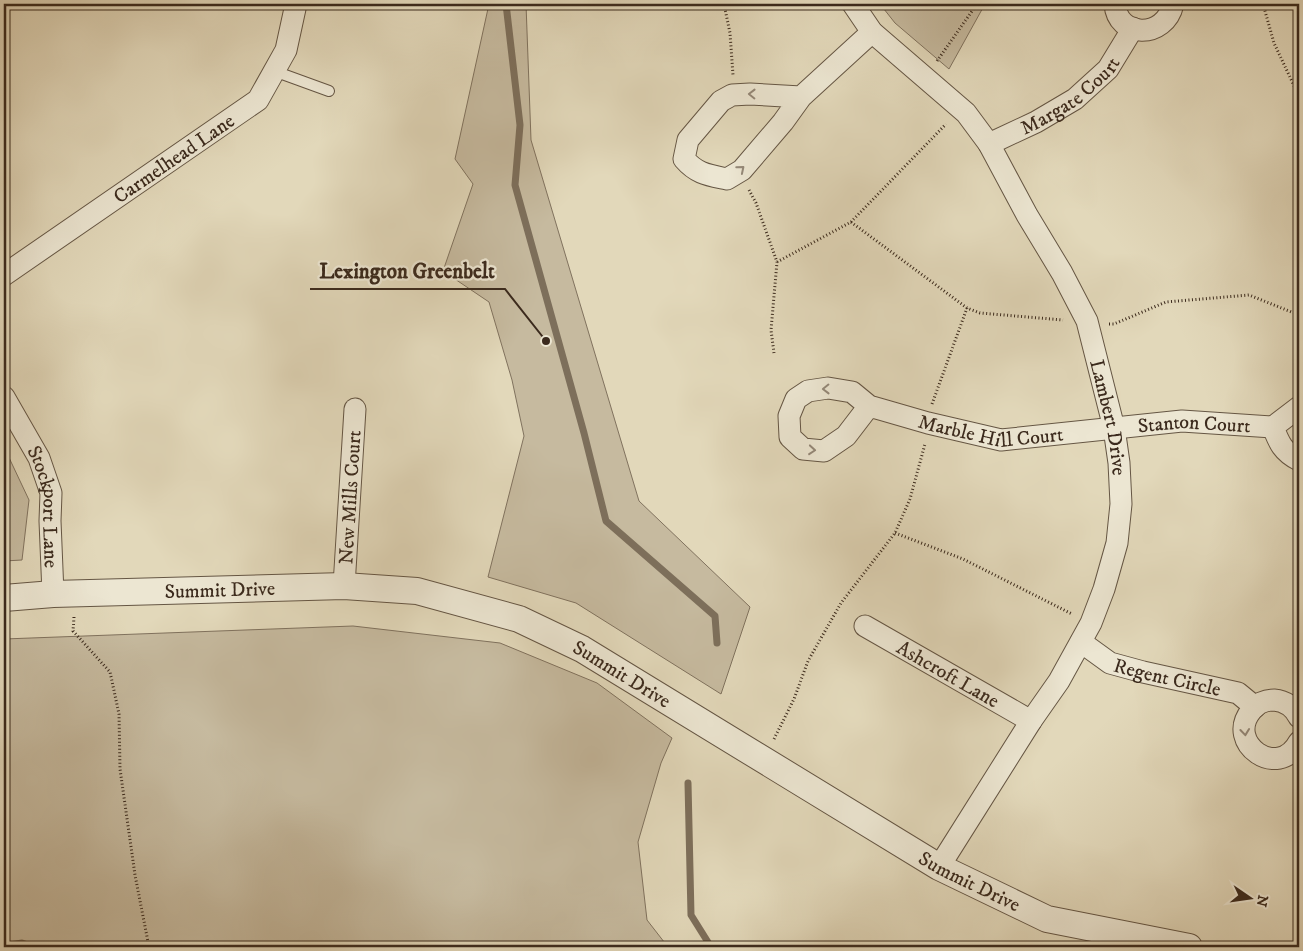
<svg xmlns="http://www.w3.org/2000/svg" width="1303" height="951" font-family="'IM FELL DW Pica',serif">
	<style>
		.green { fill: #c6ba9f; stroke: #80725e }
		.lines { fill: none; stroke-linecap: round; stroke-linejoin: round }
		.stream { stroke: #7d6f5b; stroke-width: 7 }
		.service-casing { stroke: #655644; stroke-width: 12 }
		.minor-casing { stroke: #655644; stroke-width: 23 }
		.tertiary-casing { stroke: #655644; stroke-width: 28 }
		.path { stroke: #3b2a1d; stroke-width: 3; stroke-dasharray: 1 2.5; stroke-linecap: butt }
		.service { stroke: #ece6d2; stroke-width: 10 }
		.minor { stroke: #ece6d2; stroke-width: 21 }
		.tertiary { stroke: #ece6d2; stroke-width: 26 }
		.oneway { stroke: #948878 }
		.labels { text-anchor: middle; stroke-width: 4.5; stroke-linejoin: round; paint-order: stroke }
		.street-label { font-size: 20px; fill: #3b2a1d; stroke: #ece6d2 }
		.leader { fill: none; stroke: #3b2a1d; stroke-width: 2 }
		.callout-dot { fill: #3b2a1d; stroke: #ece6d2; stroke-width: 2 }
		.callout-label { font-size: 21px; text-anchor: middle; font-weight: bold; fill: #3b2a1d; stroke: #ece6d2; stroke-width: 4.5; stroke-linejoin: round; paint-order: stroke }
	</style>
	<rect width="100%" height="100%" fill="#e2d8ba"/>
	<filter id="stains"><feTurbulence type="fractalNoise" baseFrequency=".004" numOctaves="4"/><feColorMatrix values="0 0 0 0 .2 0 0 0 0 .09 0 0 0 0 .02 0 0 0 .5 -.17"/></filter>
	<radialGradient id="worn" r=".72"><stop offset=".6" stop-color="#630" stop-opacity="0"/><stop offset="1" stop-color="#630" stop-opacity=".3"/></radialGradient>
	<path class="green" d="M 489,4 L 526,4 L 531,140 L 639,501 L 750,607 L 721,694 L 576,603 L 488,577 L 524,436 L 512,380 L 489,302 L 443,271 L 473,184 L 455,159 Z
		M 880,4 L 985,4 L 949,69 L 895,23 Z
		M 4,447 L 29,500 L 22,560 L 4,561 Z
		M 353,626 L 500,643 L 597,683 L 672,738 L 661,763 L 638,842 L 647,920 L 668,947 L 4,947 L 4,639 Z"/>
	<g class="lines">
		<path class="stream" d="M 506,4 L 520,125 L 515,185 L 584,433 L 606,521 L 715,616 L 717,643
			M 688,783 L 691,915 L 711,947
			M 4,946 L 22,943 L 33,947"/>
		<g class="service-casing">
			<path id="service" d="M 274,71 L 329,91"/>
		</g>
		<g class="minor-casing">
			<g id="minor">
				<path id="s1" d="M 853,4 L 872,32 L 966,113 L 989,144 L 1027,215 L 1062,273 L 1087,321 L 1114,428 L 1119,463 L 1121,504 L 1117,543 L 1104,589 L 1091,623 L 1059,681 L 1031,721 L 939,867"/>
				<path d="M 1115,4 C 1117,38 1165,40 1173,4"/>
				<path d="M 801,97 L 750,94 L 732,95 L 721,101 L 688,140 L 684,159 C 697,174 708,175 727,179 L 742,170 L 783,122 L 801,97 L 872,32"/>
				<path id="s2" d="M 989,144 L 1036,122 L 1075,99 L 1108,69 L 1133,28"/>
				<path id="s3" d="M 4,275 L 258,100 L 286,50 L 296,4"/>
				<path id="s4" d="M 4,397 L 39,458 L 51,493 L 50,521 L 53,594"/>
				<path id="s5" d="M 869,406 L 846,436 L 824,451 L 803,449 L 790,437 L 789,416 L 796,399 L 808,391 L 828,388 L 852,392 L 869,406 L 883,410 L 928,423 L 1001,440 L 1182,421 L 1273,427"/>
				<path d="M 1299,407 L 1273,427 C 1279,443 1283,452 1299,460"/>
				<path id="s6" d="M 344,586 L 355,409"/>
				<path id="s7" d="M 865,626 L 1031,721"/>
				<path id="s8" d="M 1081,642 L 1110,663 L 1143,672 L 1238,693 L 1255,707"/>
				<path d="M 1299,717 C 1294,707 1285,701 1274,700 C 1265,700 1256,704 1251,711 C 1225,743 1278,781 1299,742"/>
			</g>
		</g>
		<g class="tertiary-casing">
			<g id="tertiary">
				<path id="s9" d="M 4,598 L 53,594 L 344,586 L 417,591 L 519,619 L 582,649 L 939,867 L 1047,919 L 1189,947"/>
			</g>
		</g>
		<path class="path" d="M 724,4 L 730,33 L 733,75
			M 1263,4 L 1274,43 L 1296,90 L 1299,93
			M 937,61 L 977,4
			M 749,190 L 756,203 L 777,262 L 771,330 L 774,353
			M 851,222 L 967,308 L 980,313 L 1063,320
			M 777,262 L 851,222 L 946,124
			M 1109,324 L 1114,324 L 1166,302 L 1249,295 L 1299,315
			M 932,404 L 967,308
			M 895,533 L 963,559 L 1072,614
			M 74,617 L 73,631 L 110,672 L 119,714 L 120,769 L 135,875 L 149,947
			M 774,739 L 794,699 L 808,661 L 841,603 L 895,533 L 910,499 L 925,444"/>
		<use href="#service" class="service"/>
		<use href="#minor" class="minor"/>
		<use href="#tertiary" class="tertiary"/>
	</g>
	<defs><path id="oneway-chevron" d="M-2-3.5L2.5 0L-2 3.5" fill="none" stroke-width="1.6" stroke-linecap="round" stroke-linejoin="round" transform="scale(1.25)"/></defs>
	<g class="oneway">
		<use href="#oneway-chevron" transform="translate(752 94) rotate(-179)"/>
		<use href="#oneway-chevron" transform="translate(741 169) rotate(-40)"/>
		<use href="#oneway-chevron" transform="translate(826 389) rotate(179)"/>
		<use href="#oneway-chevron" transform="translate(812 450) rotate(5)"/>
		<use href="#oneway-chevron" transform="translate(1245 732) rotate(84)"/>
	</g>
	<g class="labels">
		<g class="street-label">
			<text dy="7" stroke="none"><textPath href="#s2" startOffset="95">Margate Court</textPath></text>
			<text dy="7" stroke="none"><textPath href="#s3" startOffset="206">Carmelhead Lane</textPath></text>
			<text dy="7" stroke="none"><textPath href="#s1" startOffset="498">Lambert Drive</textPath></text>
			<text dy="7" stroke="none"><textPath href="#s5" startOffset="349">Marble Hill Court</textPath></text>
			<text dy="7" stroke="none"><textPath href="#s5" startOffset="554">Stanton Court</textPath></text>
			<text dy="7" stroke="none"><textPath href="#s6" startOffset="89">New Mills Court</textPath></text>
			<text dy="7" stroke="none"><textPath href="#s4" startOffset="120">Stockport Lane</textPath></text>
			<text dy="7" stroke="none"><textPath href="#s9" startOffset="216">Summit Drive</textPath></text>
			<text dy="7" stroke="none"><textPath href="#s7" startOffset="96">Ashcroft Lane</textPath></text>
			<text dy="7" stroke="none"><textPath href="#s9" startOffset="636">Summit Drive</textPath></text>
			<text dy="7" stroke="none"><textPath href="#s8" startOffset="95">Regent Circle</textPath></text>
			<text dy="7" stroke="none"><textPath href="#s9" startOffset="1041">Summit Drive</textPath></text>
		</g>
	</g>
	<path class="leader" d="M546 341L505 289H310"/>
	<circle class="callout-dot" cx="546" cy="341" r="5"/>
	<g class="callout-label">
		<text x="407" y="278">Lexington Greenbelt</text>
	</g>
	<rect width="1303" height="951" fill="none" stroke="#e2d8ba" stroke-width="20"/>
	<rect x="5" y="5" width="1293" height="941" fill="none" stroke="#3b2a1d" stroke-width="2.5"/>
	<rect x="10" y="10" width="1283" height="931" fill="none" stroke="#3b2a1d"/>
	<g transform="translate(1250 898) rotate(103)" stroke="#ece6d2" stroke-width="4" paint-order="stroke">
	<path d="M0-4L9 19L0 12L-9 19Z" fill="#3b2a1d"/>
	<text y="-8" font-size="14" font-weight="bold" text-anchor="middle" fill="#3b2a1d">N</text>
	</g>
	<rect width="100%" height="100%" filter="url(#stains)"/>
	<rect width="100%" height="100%" fill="url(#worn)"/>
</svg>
